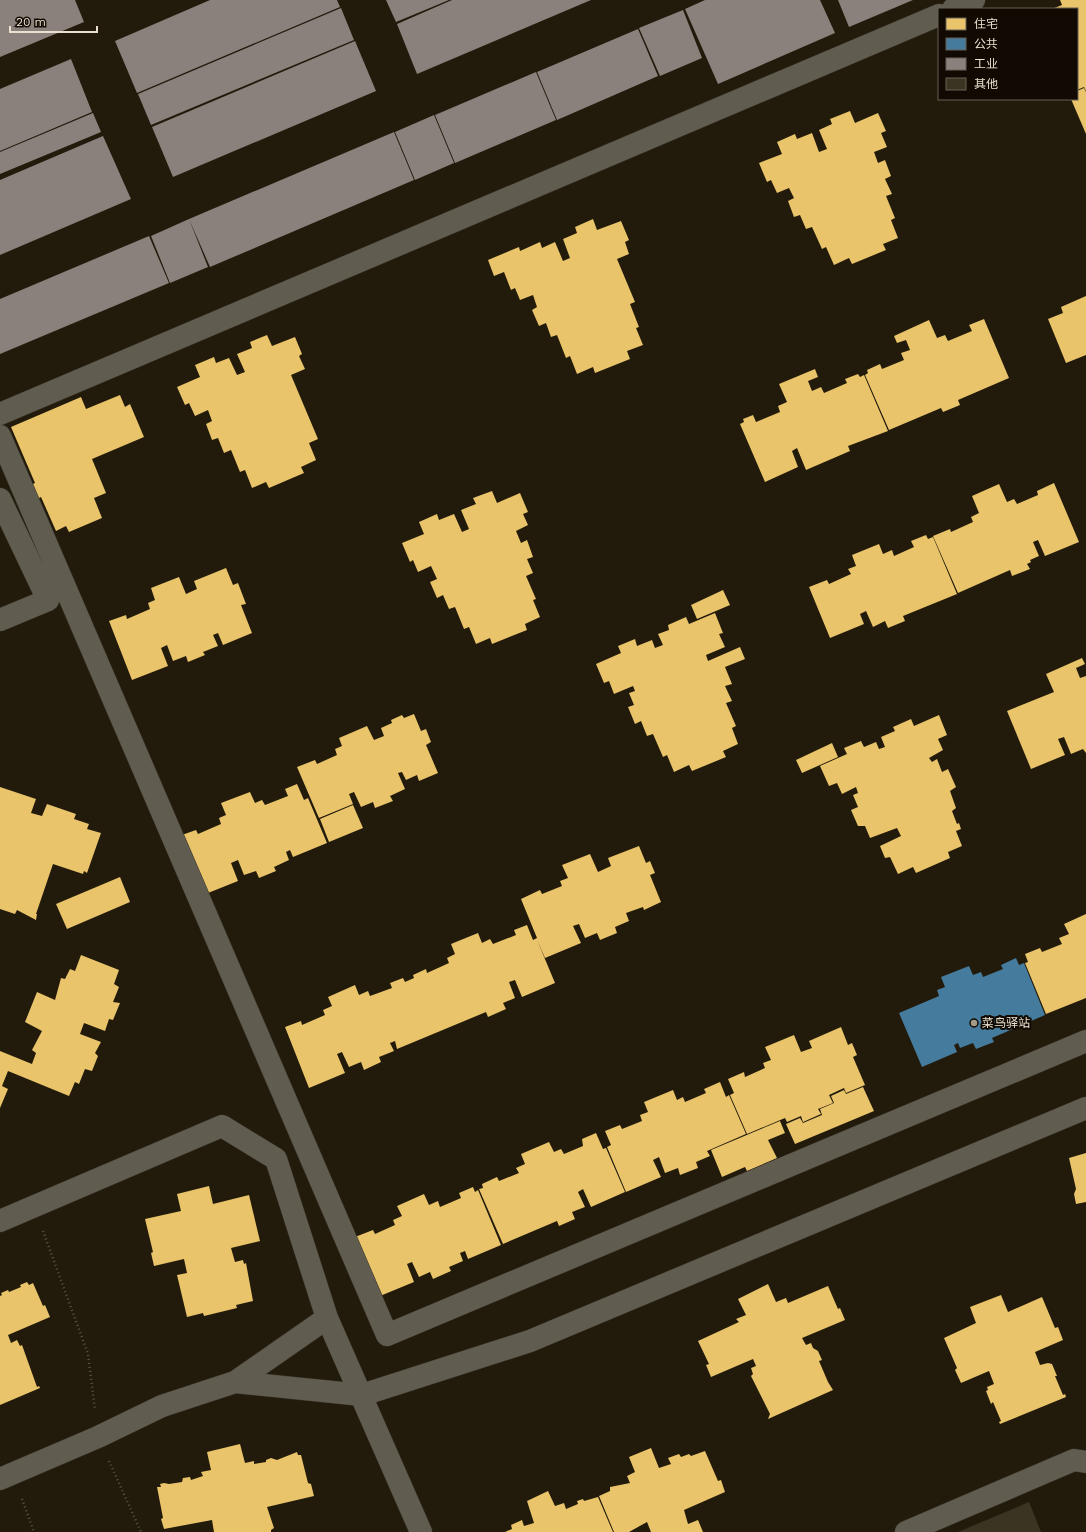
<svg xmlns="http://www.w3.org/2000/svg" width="1086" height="1532" font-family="'Work Sans','Noto Sans SC',sans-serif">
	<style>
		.homes { fill: #e9c46a }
		.public { fill: #457b9d }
		.industry { fill: #8a817c }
		.building { fill: #3b3423 }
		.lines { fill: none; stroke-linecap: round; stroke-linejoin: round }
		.minor-casing { stroke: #3c362c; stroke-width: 23 }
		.path { stroke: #595449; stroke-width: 2.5; stroke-dasharray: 1 3; stroke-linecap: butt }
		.minor { stroke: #615c50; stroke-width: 22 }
		.poi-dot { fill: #a39b8a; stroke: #100a02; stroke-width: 1.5 }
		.labels { text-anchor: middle; stroke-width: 4; stroke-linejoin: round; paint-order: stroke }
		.poi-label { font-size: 12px; fill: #e9e0cf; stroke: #100a02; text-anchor: start }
	</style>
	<rect width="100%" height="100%" fill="#221b0b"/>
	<path class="homes" d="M 1060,0 L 1086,0 L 1086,91 L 1084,87 L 1077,90 L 1077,9 L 1052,9 L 1062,5 Z
		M 1084,88 L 1086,92 L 1086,134 L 1071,99 L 1077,99 L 1077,91 Z
		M 850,111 L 855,123 L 878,113 L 886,131 L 881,133 L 887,147 L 874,152 L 878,163 L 885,160 L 891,176 L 885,179 L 892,194 L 886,196 L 895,218 L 891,220 L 898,238 L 883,244 L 886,250 L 852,264 L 849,258 L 834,265 L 826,247 L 822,249 L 812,227 L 806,229 L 800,215 L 794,217 L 788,201 L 794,198 L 789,188 L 777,193 L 771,180 L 767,182 L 759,163 L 782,154 L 777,142 L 795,134 L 797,139 L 812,133 L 819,152 L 827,149 L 819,130 L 832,124 L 830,119 Z
		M 593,219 L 597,230 L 621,221 L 629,240 L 625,242 L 629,254 L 617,259 L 635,302 L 630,304 L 639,327 L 636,328 L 643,345 L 627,351 L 630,359 L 595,373 L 593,367 L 577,374 L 570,356 L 566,358 L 557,335 L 551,337 L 546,323 L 539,326 L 532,310 L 537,307 L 533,295 L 520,300 L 515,288 L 511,290 L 504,272 L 494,276 L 488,260 L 519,247 L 520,251 L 540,242 L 542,248 L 555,242 L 563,261 L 570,258 L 563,239 L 577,233 L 575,227 Z
		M 1086,296 L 1086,355 L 1066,363 L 1048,319 L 1063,313 L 1061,307 Z
		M 984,319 L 1009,378 L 958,400 L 960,405 L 943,412 L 941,408 L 889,430 L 865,375 L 868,373 L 867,370 L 880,364 L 882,369 L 904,360 L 901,353 L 910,350 L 906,340 L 897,343 L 894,336 L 929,320 L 937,338 L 945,335 L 948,341 L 972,331 L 969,325 Z
		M 267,335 L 272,346 L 295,337 L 302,354 L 299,356 L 305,369 L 291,375 L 318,439 L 309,443 L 316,460 L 301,467 L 304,473 L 269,488 L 266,482 L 252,488 L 245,470 L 240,472 L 231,450 L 224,453 L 218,438 L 212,440 L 206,424 L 212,421 L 208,410 L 195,416 L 189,403 L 185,405 L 177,387 L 200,377 L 195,365 L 214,357 L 216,363 L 229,358 L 237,375 L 245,372 L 237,354 L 252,348 L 250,342 Z
		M 815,369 L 818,377 L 808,381 L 812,391 L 821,387 L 824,393 L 847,383 L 845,379 L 858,374 L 860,377 L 864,375 L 888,431 L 848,446 L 850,451 L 806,470 L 797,448 L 792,451 L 798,467 L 765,482 L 740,424 L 744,422 L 743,419 L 753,415 L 756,422 L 780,412 L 778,406 L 787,402 L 779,384 Z
		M 120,395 L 125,407 L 130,404 L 144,437 L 92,459 L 106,493 L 94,498 L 102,518 L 69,532 L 66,526 L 56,531 L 41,497 L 35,500 L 29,486 L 35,483 L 11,427 L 81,397 L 86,409 Z
		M 1054,483 L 1079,542 L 1045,556 L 1038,540 L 1033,542 L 1039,556 L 1030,560 L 1031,562 L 1027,564 L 1030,569 L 1012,576 L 1010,570 L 958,593 L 933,536 L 950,529 L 951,532 L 973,522 L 971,517 L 979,513 L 972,496 L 999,484 L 1007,502 L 1014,499 L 1017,504 L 1038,495 L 1037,491 Z
		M 492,491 L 497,503 L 520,493 L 528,512 L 523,514 L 528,525 L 516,531 L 521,543 L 527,540 L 533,557 L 527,559 L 533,573 L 526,576 L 536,599 L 533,600 L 540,617 L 525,624 L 527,630 L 492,644 L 490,638 L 476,644 L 469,627 L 464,629 L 455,607 L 449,609 L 443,595 L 437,598 L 430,582 L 437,579 L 431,566 L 418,572 L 413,560 L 410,562 L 402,543 L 424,534 L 419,522 L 437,514 L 439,520 L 454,514 L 462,532 L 469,529 L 461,510 L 476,504 L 473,498 Z
		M 926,535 L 928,539 L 933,537 L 957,594 L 903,616 L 905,621 L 888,628 L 885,621 L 873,627 L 866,611 L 860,614 L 864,624 L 830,638 L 809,587 L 827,580 L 829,584 L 851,574 L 848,569 L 856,566 L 852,555 L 879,544 L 883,554 L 892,550 L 894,556 L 914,547 L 911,541 Z
		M 226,568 L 233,585 L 238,583 L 246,604 L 241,605 L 252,633 L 223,645 L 218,633 L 213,635 L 218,646 L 203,652 L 205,655 L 188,662 L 186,656 L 173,661 L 167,645 L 161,648 L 168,666 L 132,680 L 109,621 L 126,615 L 127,619 L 150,609 L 148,603 L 155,600 L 151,588 L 179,577 L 186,594 L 197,589 L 194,581 Z
		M 723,590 L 730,605 L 697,619 L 691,605 Z
		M 715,613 L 723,633 L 719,634 L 725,647 L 706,655 L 708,661 L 740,647 L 745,659 L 725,667 L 732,684 L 725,686 L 732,701 L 726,703 L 736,726 L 732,728 L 738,744 L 723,751 L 726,757 L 692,771 L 689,765 L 674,772 L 667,755 L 663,757 L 653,734 L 647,736 L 641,721 L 635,724 L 628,707 L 634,705 L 629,693 L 635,691 L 633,686 L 614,694 L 609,681 L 604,683 L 596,664 L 621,653 L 618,646 L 635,639 L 637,646 L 652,640 L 655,648 L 663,645 L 658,634 L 669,630 L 668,625 L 686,617 L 689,624 Z
		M 1082,658 L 1085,664 L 1076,668 L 1080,678 L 1086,676 L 1086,753 L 1083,749 L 1071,754 L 1064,737 L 1058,739 L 1065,755 L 1031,769 L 1007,711 L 1054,692 L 1046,674 Z
		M 414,714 L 421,731 L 426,729 L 431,742 L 426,745 L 438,773 L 419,781 L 417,775 L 406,780 L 402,772 L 398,773 L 405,789 L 390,796 L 393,801 L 375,808 L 373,802 L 361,807 L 354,792 L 349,794 L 353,804 L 319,818 L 297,767 L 315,760 L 317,764 L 337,755 L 335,749 L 342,746 L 339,738 L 367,726 L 374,740 L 384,736 L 381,728 L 392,723 L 391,720 L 402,715 L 404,718 Z
		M 939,715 L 947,735 L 938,739 L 943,750 L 929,758 L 932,762 L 937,759 L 942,772 L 948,769 L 956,787 L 950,791 L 956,808 L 952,811 L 957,824 L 959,823 L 961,829 L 956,831 L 962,846 L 948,852 L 950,858 L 916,873 L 913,867 L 898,874 L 890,857 L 885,858 L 880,846 L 901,836 L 897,828 L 870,838 L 865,826 L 858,826 L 851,810 L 858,807 L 853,795 L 858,793 L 856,787 L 842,794 L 837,783 L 829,786 L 820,766 L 847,754 L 844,748 L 861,741 L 864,747 L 876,742 L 879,749 L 885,747 L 881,737 L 895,731 L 893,727 L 911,719 L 914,726 Z
		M 832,743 L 838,757 L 802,773 L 796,760 Z
		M 297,784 L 304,800 L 308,798 L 327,843 L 293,857 L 290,850 L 286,852 L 289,860 L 274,867 L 276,871 L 259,878 L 256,871 L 244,875 L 238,860 L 231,863 L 238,881 L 203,895 L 179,836 L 196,830 L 198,834 L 221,824 L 219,818 L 226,815 L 221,803 L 250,792 L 255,803 L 262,800 L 265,805 L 288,796 L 285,789 Z
		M 0,787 L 36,799 L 31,813 L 42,816 L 47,804 L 76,814 L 74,819 L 89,824 L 87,829 L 101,833 L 87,873 L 84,871 L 83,874 L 53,864 L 36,914 L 37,914 L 36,920 L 17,910 L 15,914 L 0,909 Z
		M 353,805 L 363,828 L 329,842 L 320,819 Z
		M 639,846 L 646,863 L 650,861 L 655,873 L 650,875 L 661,902 L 644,910 L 643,907 L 626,913 L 629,921 L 615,927 L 617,933 L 600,940 L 597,933 L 585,938 L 579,924 L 573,926 L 581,943 L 545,958 L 537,940 L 555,983 L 522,997 L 515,980 L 509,982 L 515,998 L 503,1003 L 506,1009 L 488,1017 L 486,1012 L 397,1049 L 395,1041 L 390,1043 L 394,1051 L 379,1057 L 381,1062 L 364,1070 L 361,1062 L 349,1067 L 342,1052 L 337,1054 L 345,1073 L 309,1088 L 285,1027 L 301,1021 L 302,1025 L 325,1015 L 323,1010 L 332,1006 L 328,997 L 355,985 L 359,995 L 368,991 L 370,996 L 392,988 L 390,983 L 403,978 L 405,982 L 414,978 L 413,975 L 426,969 L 427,973 L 449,963 L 447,958 L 455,954 L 451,944 L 478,933 L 482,943 L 490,939 L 493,944 L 516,935 L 514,930 L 527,925 L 533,940 L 537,938 L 521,899 L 540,890 L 542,894 L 562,886 L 560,881 L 568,878 L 562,865 L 590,854 L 598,872 L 611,866 L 608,858 Z
		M 120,877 L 130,902 L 67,929 L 56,904 Z
		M 1086,914 L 1086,998 L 1046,1014 L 1025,963 L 1028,962 L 1025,954 L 1040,948 L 1042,952 L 1062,944 L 1059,938 L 1069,934 L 1064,924 Z
		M 81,955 L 119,970 L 114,984 L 119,987 L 113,1002 L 120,1003 L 113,1020 L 109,1019 L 105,1031 L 84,1023 L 80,1034 L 101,1042 L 95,1053 L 98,1056 L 92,1071 L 85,1069 L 79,1084 L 75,1082 L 69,1096 L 8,1071 L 2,1086 L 8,1089 L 0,1108 L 0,1051 L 32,1064 L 36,1053 L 32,1050 L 42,1031 L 25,1022 L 37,992 L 55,1000 L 61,978 L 65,979 L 70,969 L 75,971 Z
		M 841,1027 L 848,1045 L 852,1043 L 857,1055 L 853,1057 L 865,1085 L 846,1093 L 844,1088 L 829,1095 L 833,1103 L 818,1109 L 821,1114 L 803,1122 L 801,1116 L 787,1122 L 785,1118 L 747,1134 L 730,1095 L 734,1093 L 728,1079 L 744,1072 L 745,1077 L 765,1068 L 763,1063 L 771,1060 L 765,1047 L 794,1035 L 801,1052 L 812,1048 L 809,1041 Z
		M 720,1082 L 726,1097 L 729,1095 L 746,1134 L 707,1151 L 710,1156 L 696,1162 L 698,1168 L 680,1175 L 678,1168 L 665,1173 L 659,1157 L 653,1160 L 661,1177 L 626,1192 L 607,1147 L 611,1145 L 605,1131 L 620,1125 L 622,1129 L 642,1121 L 640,1115 L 648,1112 L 644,1102 L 673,1090 L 677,1100 L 683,1097 L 685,1102 L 706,1093 L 704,1089 Z
		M 863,1087 L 874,1111 L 795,1144 L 786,1124 L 800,1118 L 803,1123 L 822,1115 L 820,1109 L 834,1103 L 831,1096 L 844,1090 L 846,1094 Z
		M 780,1121 L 785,1133 L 768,1140 L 777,1158 L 747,1171 L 745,1167 L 722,1177 L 711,1150 Z
		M 596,1133 L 603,1149 L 606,1148 L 625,1192 L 591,1207 L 583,1189 L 578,1192 L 585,1207 L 572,1212 L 575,1219 L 559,1226 L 557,1221 L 503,1244 L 479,1189 L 483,1188 L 482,1184 L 497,1177 L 499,1181 L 519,1173 L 516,1168 L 525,1164 L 521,1154 L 549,1142 L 554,1152 L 561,1149 L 564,1154 L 583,1146 L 582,1139 Z
		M 1086,1153 L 1086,1202 L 1076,1204 L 1074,1194 L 1076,1189 L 1069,1158 Z
		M 209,1186 L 213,1204 L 249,1195 L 260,1241 L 231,1248 L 235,1262 L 243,1260 L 244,1264 L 246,1263 L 253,1301 L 236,1305 L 237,1308 L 204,1316 L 203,1313 L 187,1317 L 177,1275 L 187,1273 L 184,1259 L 154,1266 L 151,1253 L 153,1252 L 145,1219 L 181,1211 L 177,1194 Z
		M 473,1187 L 475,1192 L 478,1190 L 501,1245 L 468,1259 L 465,1251 L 460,1253 L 463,1261 L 449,1267 L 451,1271 L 433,1279 L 430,1272 L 419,1277 L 412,1262 L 407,1264 L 414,1282 L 380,1296 L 355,1237 L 373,1230 L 375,1234 L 395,1225 L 393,1220 L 402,1216 L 397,1206 L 424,1194 L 429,1205 L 438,1201 L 440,1207 L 461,1198 L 459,1193 Z
		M 27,1282 L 29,1285 L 33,1283 L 43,1306 L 45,1305 L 50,1317 L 8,1335 L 11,1343 L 17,1340 L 20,1346 L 22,1345 L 37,1387 L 39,1386 L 40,1388 L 0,1405 L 0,1296 L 2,1295 L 1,1293 L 8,1290 L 9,1292 L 21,1287 L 20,1285 Z
		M 768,1284 L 776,1302 L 786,1298 L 788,1303 L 828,1286 L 838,1309 L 840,1308 L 845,1320 L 802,1338 L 806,1345 L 811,1343 L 813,1348 L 818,1351 L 822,1360 L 819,1361 L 828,1382 L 833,1390 L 768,1419 L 770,1414 L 751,1376 L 753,1374 L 751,1368 L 756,1366 L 753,1359 L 711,1377 L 706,1365 L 709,1364 L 698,1341 L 739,1322 L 736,1319 L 746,1315 L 738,1299 Z
		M 1001,1295 L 1008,1312 L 1042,1297 L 1055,1328 L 1058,1327 L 1063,1340 L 1035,1352 L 1040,1365 L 1048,1363 L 1052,1364 L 1057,1376 L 1055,1376 L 1063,1395 L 1065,1394 L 1066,1397 L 1000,1424 L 999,1422 L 1001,1421 L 993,1402 L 991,1404 L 986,1391 L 988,1390 L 987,1387 L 994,1384 L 989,1371 L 961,1383 L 955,1370 L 957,1368 L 944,1338 L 976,1323 L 970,1307 Z
		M 240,1444 L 245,1463 L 254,1461 L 254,1464 L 266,1462 L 266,1460 L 271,1458 L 277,1460 L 297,1452 L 298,1455 L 301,1455 L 308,1483 L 311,1484 L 314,1496 L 267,1507 L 274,1528 L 271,1530 L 271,1532 L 214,1532 L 212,1520 L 164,1529 L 161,1519 L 163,1518 L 157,1487 L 161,1487 L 160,1484 L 164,1483 L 169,1484 L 182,1482 L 183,1478 L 190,1477 L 191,1480 L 203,1476 L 201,1472 L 211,1470 L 207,1452 Z
		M 651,1448 L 659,1468 L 671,1464 L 668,1458 L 679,1454 L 681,1457 L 689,1454 L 691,1456 L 705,1451 L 718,1481 L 721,1480 L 725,1492 L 684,1510 L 688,1524 L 698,1520 L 703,1532 L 651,1532 L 647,1522 L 629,1532 L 614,1532 L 599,1496 L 610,1491 L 610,1487 L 630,1483 L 627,1476 L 635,1472 L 629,1457 Z
		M 548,1491 L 555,1506 L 564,1503 L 566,1509 L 578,1504 L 577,1501 L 583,1499 L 584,1501 L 598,1497 L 613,1532 L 505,1532 L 512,1529 L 511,1525 L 522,1520 L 524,1526 L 534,1523 L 527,1501 Z"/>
	<path class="public" d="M 1016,958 L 1019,965 L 1024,963 L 1045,1015 L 992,1038 L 994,1042 L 976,1049 L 973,1043 L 960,1048 L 958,1043 L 954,1045 L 957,1052 L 922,1067 L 899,1013 L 939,996 L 937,990 L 945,987 L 941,977 L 969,966 L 973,975 L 981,972 L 983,977 L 1003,969 L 1001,965 Z"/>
	<path class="industry" d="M 0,0 L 75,0 L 84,22 L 0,57 Z
		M 210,0 L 337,0 L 340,7 L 137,93 L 115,41 Z
		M 386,0 L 449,0 L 396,22 Z
		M 452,0 L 591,0 L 417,74 L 397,24 Z
		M 705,0 L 820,0 L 835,33 L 718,84 L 685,9 Z
		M 838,0 L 913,0 L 849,27 Z
		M 341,8 L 354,40 L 151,125 L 138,94 Z
		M 683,10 L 702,58 L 660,76 L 639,28 Z
		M 638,29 L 658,76 L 557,120 L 537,72 Z
		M 355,41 L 376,91 L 173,177 L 152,127 Z
		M 71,59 L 92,112 L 0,151 L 0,89 Z
		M 536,72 L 556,120 L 455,163 L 435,115 Z
		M 93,113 L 101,132 L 0,174 L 0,152 Z
		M 434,115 L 454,163 L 415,180 L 395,132 Z
		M 394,132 L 414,180 L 210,267 L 189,219 Z
		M 103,136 L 131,199 L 0,255 L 0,180 Z
		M 189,219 L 208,267 L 170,283 L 151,236 Z
		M 149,236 L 169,283 L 0,354 L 0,299 Z"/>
	<path class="building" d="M 1029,1502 L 1041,1532 L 958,1532 Z"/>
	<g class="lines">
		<g class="minor-casing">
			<path id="minor" d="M 953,9 L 974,0
				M 0,414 L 939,15
				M 0,436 L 387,1335 L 1086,1041
				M 0,499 L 48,600 L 0,620
				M 0,1221 L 222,1126 L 276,1159 L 327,1318 L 235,1382 L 162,1406 L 98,1437 L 0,1479
				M 327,1318 L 421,1532
				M 235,1382 L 362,1395 L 530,1341 L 1086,1108
				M 906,1532 L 1074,1460 L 1086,1462"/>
		</g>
		<path class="path" d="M 43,1231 L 88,1354 L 95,1410
			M 109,1461 L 141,1532
			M 22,1499 L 34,1532"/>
		<use href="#minor" class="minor"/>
	</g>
	<circle class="poi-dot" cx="974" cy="1023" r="4"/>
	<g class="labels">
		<g class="poi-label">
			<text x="982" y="1027">菜鸟驿站</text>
		</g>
	</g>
	<rect x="938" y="8" width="140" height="92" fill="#100a02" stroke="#676054"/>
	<rect x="946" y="18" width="20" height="12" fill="#e9c46a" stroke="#676054"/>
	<text x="974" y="28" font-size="12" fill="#e9e0cf">住宅</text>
	<rect x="946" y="38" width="20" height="12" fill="#457b9d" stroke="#676054"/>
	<text x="974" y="48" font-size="12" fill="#e9e0cf">公共</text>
	<rect x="946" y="58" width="20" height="12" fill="#8a817c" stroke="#676054"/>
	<text x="974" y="68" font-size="12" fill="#e9e0cf">工业</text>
	<rect x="946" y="78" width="20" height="12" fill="#3b3423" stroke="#676054"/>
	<text x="974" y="88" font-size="12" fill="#e9e0cf">其他</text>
	<path d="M10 26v6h87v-6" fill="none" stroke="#e9e0cf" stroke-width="2"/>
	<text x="16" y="26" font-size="12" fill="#e9e0cf" stroke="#100a02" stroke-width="3" paint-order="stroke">20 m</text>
</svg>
